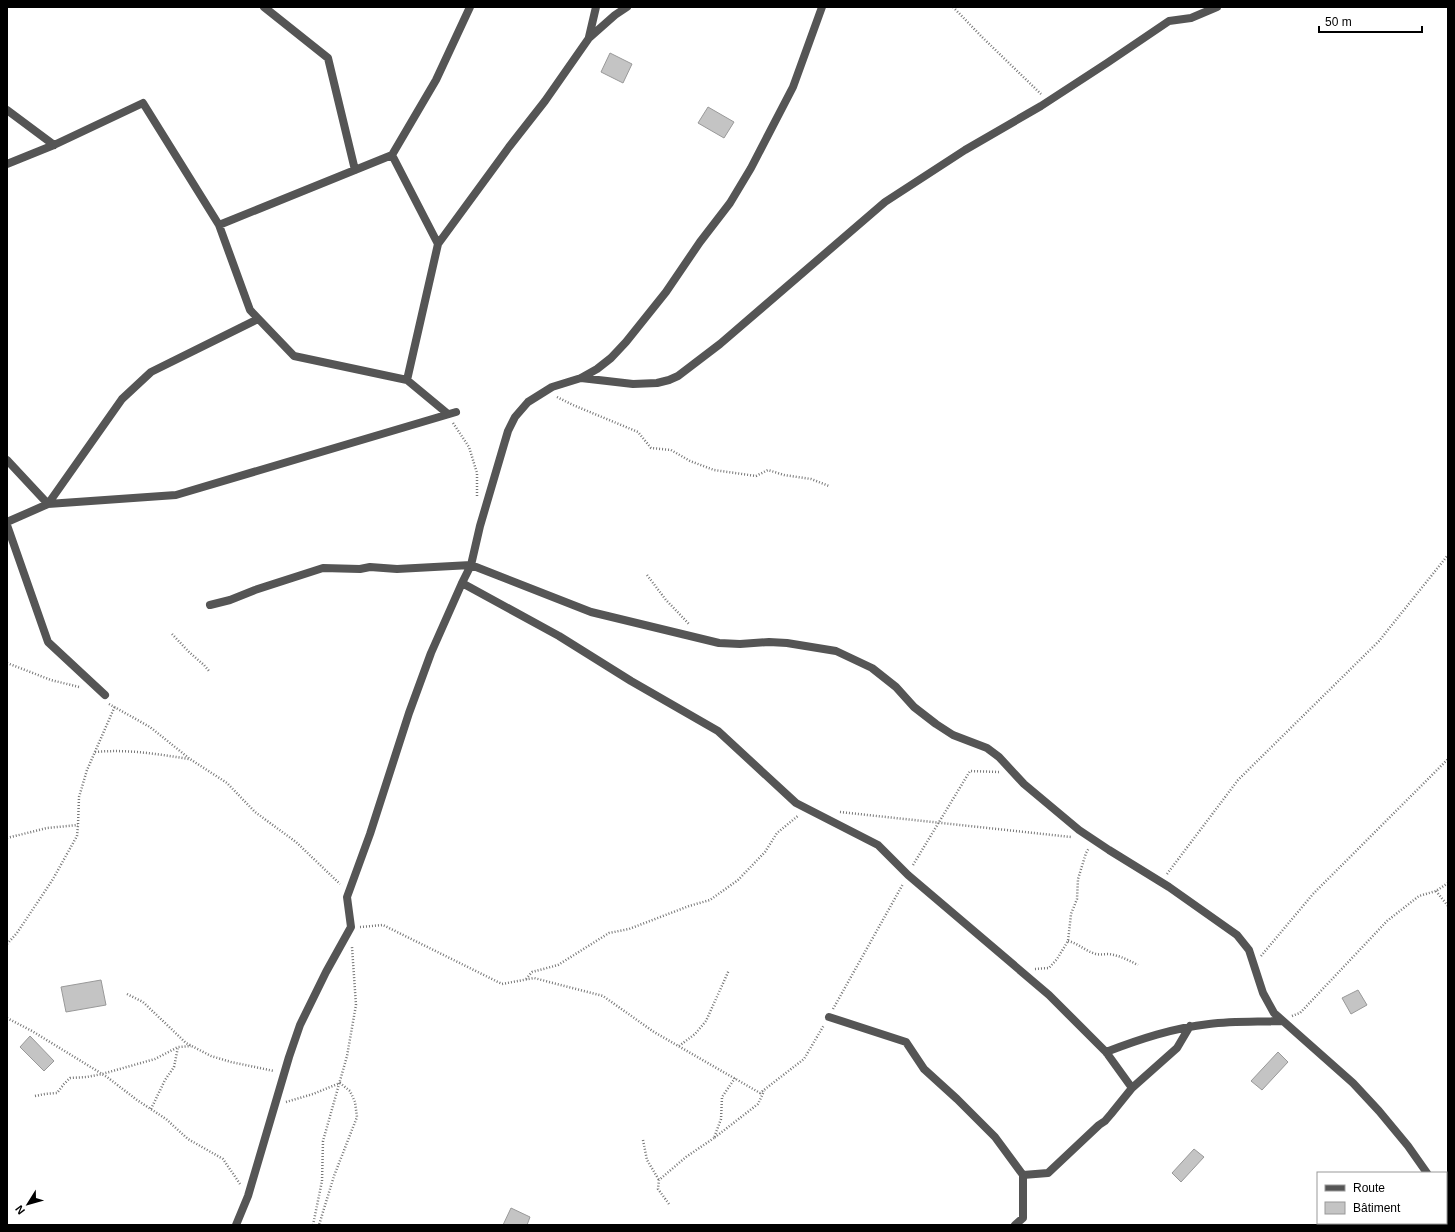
<svg xmlns="http://www.w3.org/2000/svg" width="1455" height="1232" font-family="Helvetica,sans-serif">
	<style>
		.building { fill: #c4c4c4; stroke: #999 }
		.lines { fill: none; stroke-linecap: round; stroke-linejoin: round }
		.path { stroke: #777; stroke-width: 2.5; stroke-dasharray: 1 2; stroke-linecap: butt }
		.minor { stroke: #555; stroke-width: 8 }
	</style>
	<rect width="100%" height="100%" fill="#fff"/>
	<path class="building" d="M 610,53 L 632,64 L 623,83 L 601,72 Z
		M 708,107 L 734,122 L 724,138 L 698,123 Z
		M 101,980 L 106,1005 L 66,1012 L 61,987 Z
		M 1358,990 L 1367,1005 L 1351,1014 L 1342,998 Z
		M 30,1036 L 54,1061 L 44,1071 L 20,1047 Z
		M 1278,1052 L 1288,1062 L 1262,1090 L 1251,1081 Z
		M 1194,1149 L 1204,1157 L 1181,1182 L 1172,1173 Z
		M 511,1208 L 530,1217 L 527,1225 L 503,1225 Z"/>
	<g class="lines">
		<path class="path" d="M 953,7 L 982,37 L 1041,94
			M 557,397 L 573,405 L 638,432 L 651,448 L 671,450 L 690,461 L 714,470 L 756,476 L 768,470 L 784,475 L 811,479 L 829,486
			M 453,423 L 469,447 L 477,473 L 477,496
			M 647,575 L 666,600 L 689,624
			M 172,634 L 189,652 L 204,665 L 209,671
			M 7,663 L 51,680 L 79,687
			M 109,704 L 150,727 L 190,759 L 227,783 L 255,812 L 296,842 L 340,884
			M 95,752 C 128,749 157,754 189,759
			M 840,812 L 1071,837
			M 7,838 L 47,828 L 78,825
			M 913,865 L 970,771 L 999,772
			M 1167,874 L 1238,780 L 1379,641 L 1448,555
			M 1436,891 L 1448,906
			M 360,927 L 383,925 L 502,984 L 534,978 L 603,996 L 654,1032 L 760,1093 L 804,1059 L 824,1025
			M 1068,941 C 1078,943 1085,951 1096,954 C 1100,955 1104,954 1108,954 C 1119,955 1128,960 1138,965
			M 7,944 L 17,933 L 53,879 L 77,836 L 78,825 L 79,797 L 87,770 L 115,706
			M 1261,956 L 1313,894 L 1448,759
			M 1035,969 L 1049,968 L 1057,959 L 1068,941 L 1071,914 L 1077,899 L 1078,879 L 1086,853 L 1089,848
			M 526,979 L 532,972 L 558,965 L 609,933 L 629,929 L 689,906 L 710,900 L 738,880 L 765,852 L 777,833 L 799,815
			M 127,994 L 143,1002 L 186,1043 L 211,1056 L 231,1062 L 274,1071
			M 833,1009 L 903,884
			M 1292,1016 L 1300,1013 L 1387,921 L 1419,896 L 1436,891 L 1448,883
			M 7,1018 L 32,1031 L 107,1077 L 137,1100 L 166,1119 L 188,1139 L 223,1159 L 240,1184
			M 679,1046 L 695,1034 L 706,1021 L 729,970
			M 735,1078 L 722,1097 L 721,1119 L 714,1138 L 758,1104 L 764,1091
			M 35,1096 L 45,1094 L 57,1093 L 64,1084 L 70,1078 L 87,1077 L 102,1074 L 155,1059 L 178,1047
			M 286,1102 L 313,1094 L 340,1083 L 350,1091 L 355,1102 L 357,1117 L 334,1176 L 319,1225
			M 151,1109 L 165,1080 L 174,1067 L 178,1047 L 191,1046
			M 643,1140 L 647,1160 L 659,1180
			M 669,1204 L 658,1189 L 659,1180 L 686,1157 L 714,1138
			M 313,1225 L 322,1181 L 323,1141 L 347,1056 L 356,1005 L 352,947"/>
		<path class="minor" d="M 264,7 L 328,58 L 355,170
			M 589,37 L 596,7
			M 7,110 L 54,145
			M 392,155 L 438,244
			M 7,164 L 54,145 L 143,103 L 219,225 L 250,310 L 294,356 L 407,380 L 448,414
			M 219,225 L 392,155 L 436,80 L 470,7
			M 581,378 L 633,384 L 657,383 L 669,380 L 678,376 L 720,344 L 885,202 L 965,150 L 1041,106 L 1107,63 L 1169,21 L 1191,18 L 1217,7
			M 407,380 L 438,244 L 509,147 L 545,101 L 589,38 L 615,15 L 627,7
			M 7,460 L 48,504 L 122,399 L 151,372 L 258,319
			M 7,522 L 48,504 L 176,495 L 456,412
			M 7,525 L 48,642 L 105,695
			M 462,583 L 559,636 L 631,681 L 718,731 L 796,803 L 878,845 L 908,875 L 1049,995 L 1106,1052 L 1132,1088
			M 210,605 L 230,600 L 255,590 L 323,568 L 360,569 L 370,567 L 397,569 L 471,565 L 591,612 L 719,643 L 740,644 L 769,642 L 787,643 L 836,651 L 872,668 L 896,687 L 914,707 L 936,724 L 953,735 L 987,748 L 999,757 L 1024,784 L 1079,830 L 1109,850 L 1169,887 L 1237,935 L 1249,950 L 1263,993 L 1274,1013 L 1353,1083 L 1379,1111 L 1408,1146 L 1427,1173
			M 829,1017 L 906,1042 L 924,1069 L 957,1099 L 995,1137 L 1023,1175 L 1023,1218 L 1015,1225
			M 1106,1052 C 1140,1039 1173,1028 1209,1024 C 1233,1021 1258,1022 1282,1021
			M 1023,1175 L 1048,1173 L 1099,1125 L 1105,1121 L 1111,1114 L 1132,1088 L 1177,1048 L 1190,1026
			M 1446,1205 L 1448,1208
			M 236,1225 L 248,1196 L 289,1057 L 300,1025 L 326,972 L 351,927 L 347,897 L 370,834 L 409,713 L 431,653 L 462,583 L 471,565 L 480,526 L 508,431 L 515,417 L 528,402 L 552,387 L 581,378 L 597,369 L 611,358 L 626,342 L 666,292 L 700,242 L 730,203 L 751,168 L 793,87 L 822,7"/>
	</g>
	<rect width="1455" height="1232" fill="none" stroke="#000000" stroke-width="16"/>
	<rect x="1317" y="1172" width="130" height="52" fill="#ffffff" stroke="#999999"/>
	<rect x="1325" y="1185" width="20" height="6" fill="#555555" stroke="#999999"/>
	<text x="1353" y="1192" font-size="12" fill="#000000">Route</text>
	<rect x="1325" y="1202" width="20" height="12" fill="#c4c4c4" stroke="#999999"/>
	<text x="1353" y="1212" font-size="12" fill="#000000">Bâtiment</text>
	<g transform="translate(28 1204) rotate(233)" stroke="#ffffff" stroke-width="3" paint-order="stroke">
	<path d="M0-3L7 15L0 10L-7 15Z" fill="#000000"/>
	<text y="-6" font-size="11" font-weight="bold" text-anchor="middle" fill="#000000">N</text>
	</g>
	<path d="M1319 26v6h103v-6" fill="none" stroke="#000000" stroke-width="2"/>
	<text x="1325" y="26" font-size="12" fill="#000000" stroke="#ffffff" stroke-width="3" paint-order="stroke">50 m</text>
</svg>
